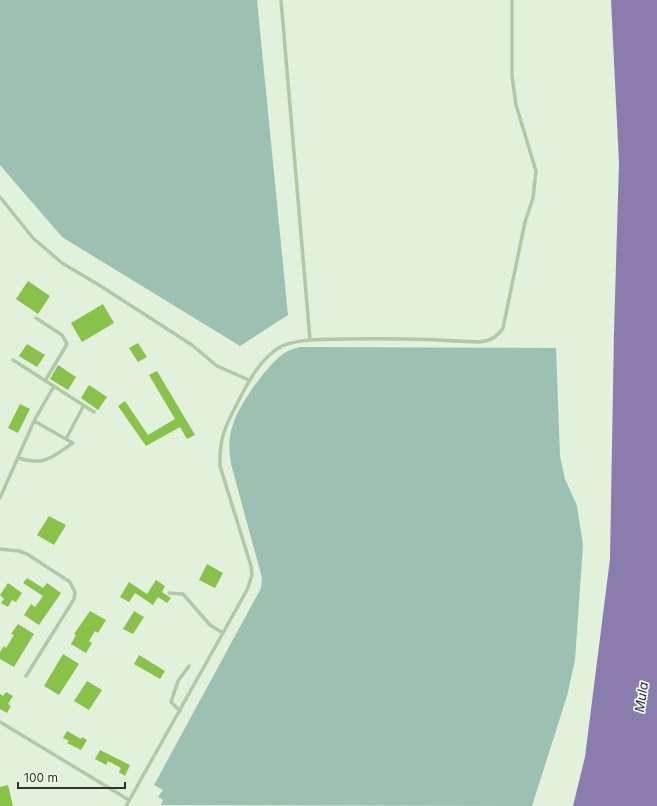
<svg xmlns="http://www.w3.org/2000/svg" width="657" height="806" font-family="Inter,sans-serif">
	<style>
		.green { fill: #9cc0b1 }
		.water { fill: #8a7cad }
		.building { fill: #88c249 }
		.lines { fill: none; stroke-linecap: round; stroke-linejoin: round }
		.service { stroke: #b2c9a8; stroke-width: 3.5 }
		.labels { text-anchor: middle; stroke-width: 3.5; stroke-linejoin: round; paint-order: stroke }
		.water-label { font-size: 13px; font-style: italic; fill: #301f56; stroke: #ecf9e8 }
	</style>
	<rect width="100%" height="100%" fill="#e1f1dc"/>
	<path class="green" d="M 0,0 L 257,0 L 288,315 L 240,346 L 62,237 L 0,165 Z
		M 300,347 L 556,348 L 560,456 L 565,479 L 577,506 L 583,545 L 575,660 L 567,696 L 532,806 L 161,805 L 163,800 L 158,797 L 163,790 L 154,785 L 261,588 L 262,578 L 231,464 C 229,451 228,437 233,424 C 239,405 268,363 286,352 C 290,350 295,348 300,347 Z"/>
	<path class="water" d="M 611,0 L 657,0 L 657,806 L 573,806 L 585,757 L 610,559 L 614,332 L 619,163 Z"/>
	<path class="building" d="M 28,281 L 50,296 L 38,314 L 16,299 Z
		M 103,304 L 114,323 L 82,342 L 71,323 Z
		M 138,343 L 147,357 L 138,362 L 129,348 Z
		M 27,344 L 45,355 L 37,367 L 19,356 Z
		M 58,365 L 76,377 L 68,390 L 50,379 Z
		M 157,371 L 195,435 L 187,439 L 180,427 L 146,446 L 118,406 L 125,401 L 148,435 L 175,419 L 149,375 Z
		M 89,385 L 107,397 L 98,410 L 81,398 Z
		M 20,404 L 30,409 L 18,433 L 8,428 Z
		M 49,516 L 66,525 L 54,545 L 37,535 Z
		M 207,564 L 223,573 L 215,588 L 199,580 Z
		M 27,578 L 43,588 L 47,583 L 61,593 L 39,625 L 24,615 L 31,604 L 35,607 L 43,596 L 23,583 Z
		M 156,580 L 165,586 L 162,592 L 171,598 L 167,603 L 158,597 L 153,605 L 135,593 L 129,602 L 120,597 L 129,582 L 147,594 Z
		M 8,583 L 22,593 L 16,602 L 12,600 L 8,607 L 1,603 L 4,599 L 0,595 Z
		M 90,611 L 106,620 L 98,633 L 95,631 L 89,641 L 92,643 L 86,653 L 71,644 L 76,635 L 74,634 Z
		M 134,611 L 144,617 L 133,634 L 123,629 Z
		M 18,624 L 34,634 L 14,667 L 0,659 L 0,652 L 4,646 L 6,648 L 14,635 L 11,634 Z
		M 63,654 L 79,664 L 59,695 L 44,686 Z
		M 139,655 L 165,671 L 160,679 L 134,664 Z
		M 87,681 L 102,690 L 89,710 L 74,701 Z
		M 6,692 L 13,696 L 8,704 L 11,706 L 7,713 L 0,709 L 0,694 L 3,696 Z
		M 67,731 L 81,739 L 82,737 L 87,740 L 81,750 L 67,743 L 69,741 L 63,738 Z
		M 100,750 L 130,765 L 125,776 L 119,772 L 121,768 L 108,761 L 106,765 L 95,759 Z
		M 8,785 L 13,806 L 0,806 L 0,787 Z"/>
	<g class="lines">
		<path class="service" d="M 281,0 L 310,340
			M 0,197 L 33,238 L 62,263 L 99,285 L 192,345 L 217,366 L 249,380
			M 36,318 L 62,335 L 67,344 L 45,381
			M 13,360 L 94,412
			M 66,439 L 84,405
			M 18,458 C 46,466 50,458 73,443 L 34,421
			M 0,498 L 34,421 L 54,386
			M 0,549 L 19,551 L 27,554 L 70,582 L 75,592 L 74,599 L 26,676
			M 169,593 L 183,594 L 210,625 L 223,633
			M 180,711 L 171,702 L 178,681 L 189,666
			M 0,722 L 129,800
			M 126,806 L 247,590 L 252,575 L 251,566 L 220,466 C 219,437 226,425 239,400 C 248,382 262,356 282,346 C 301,338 324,340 345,339 C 389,338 433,339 478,342 C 490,341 496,338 503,328 L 525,222 L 533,198 L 536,171 L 516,105 L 512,76 L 512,0"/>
	</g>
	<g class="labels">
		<g class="water-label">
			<text transform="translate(641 697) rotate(-82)" y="5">Mula</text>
		</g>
	</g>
	<path d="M18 782v6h107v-6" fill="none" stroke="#2e3628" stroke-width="2"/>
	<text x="24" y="782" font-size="12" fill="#2e3628" stroke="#ecf9e8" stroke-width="3" paint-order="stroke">100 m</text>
</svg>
